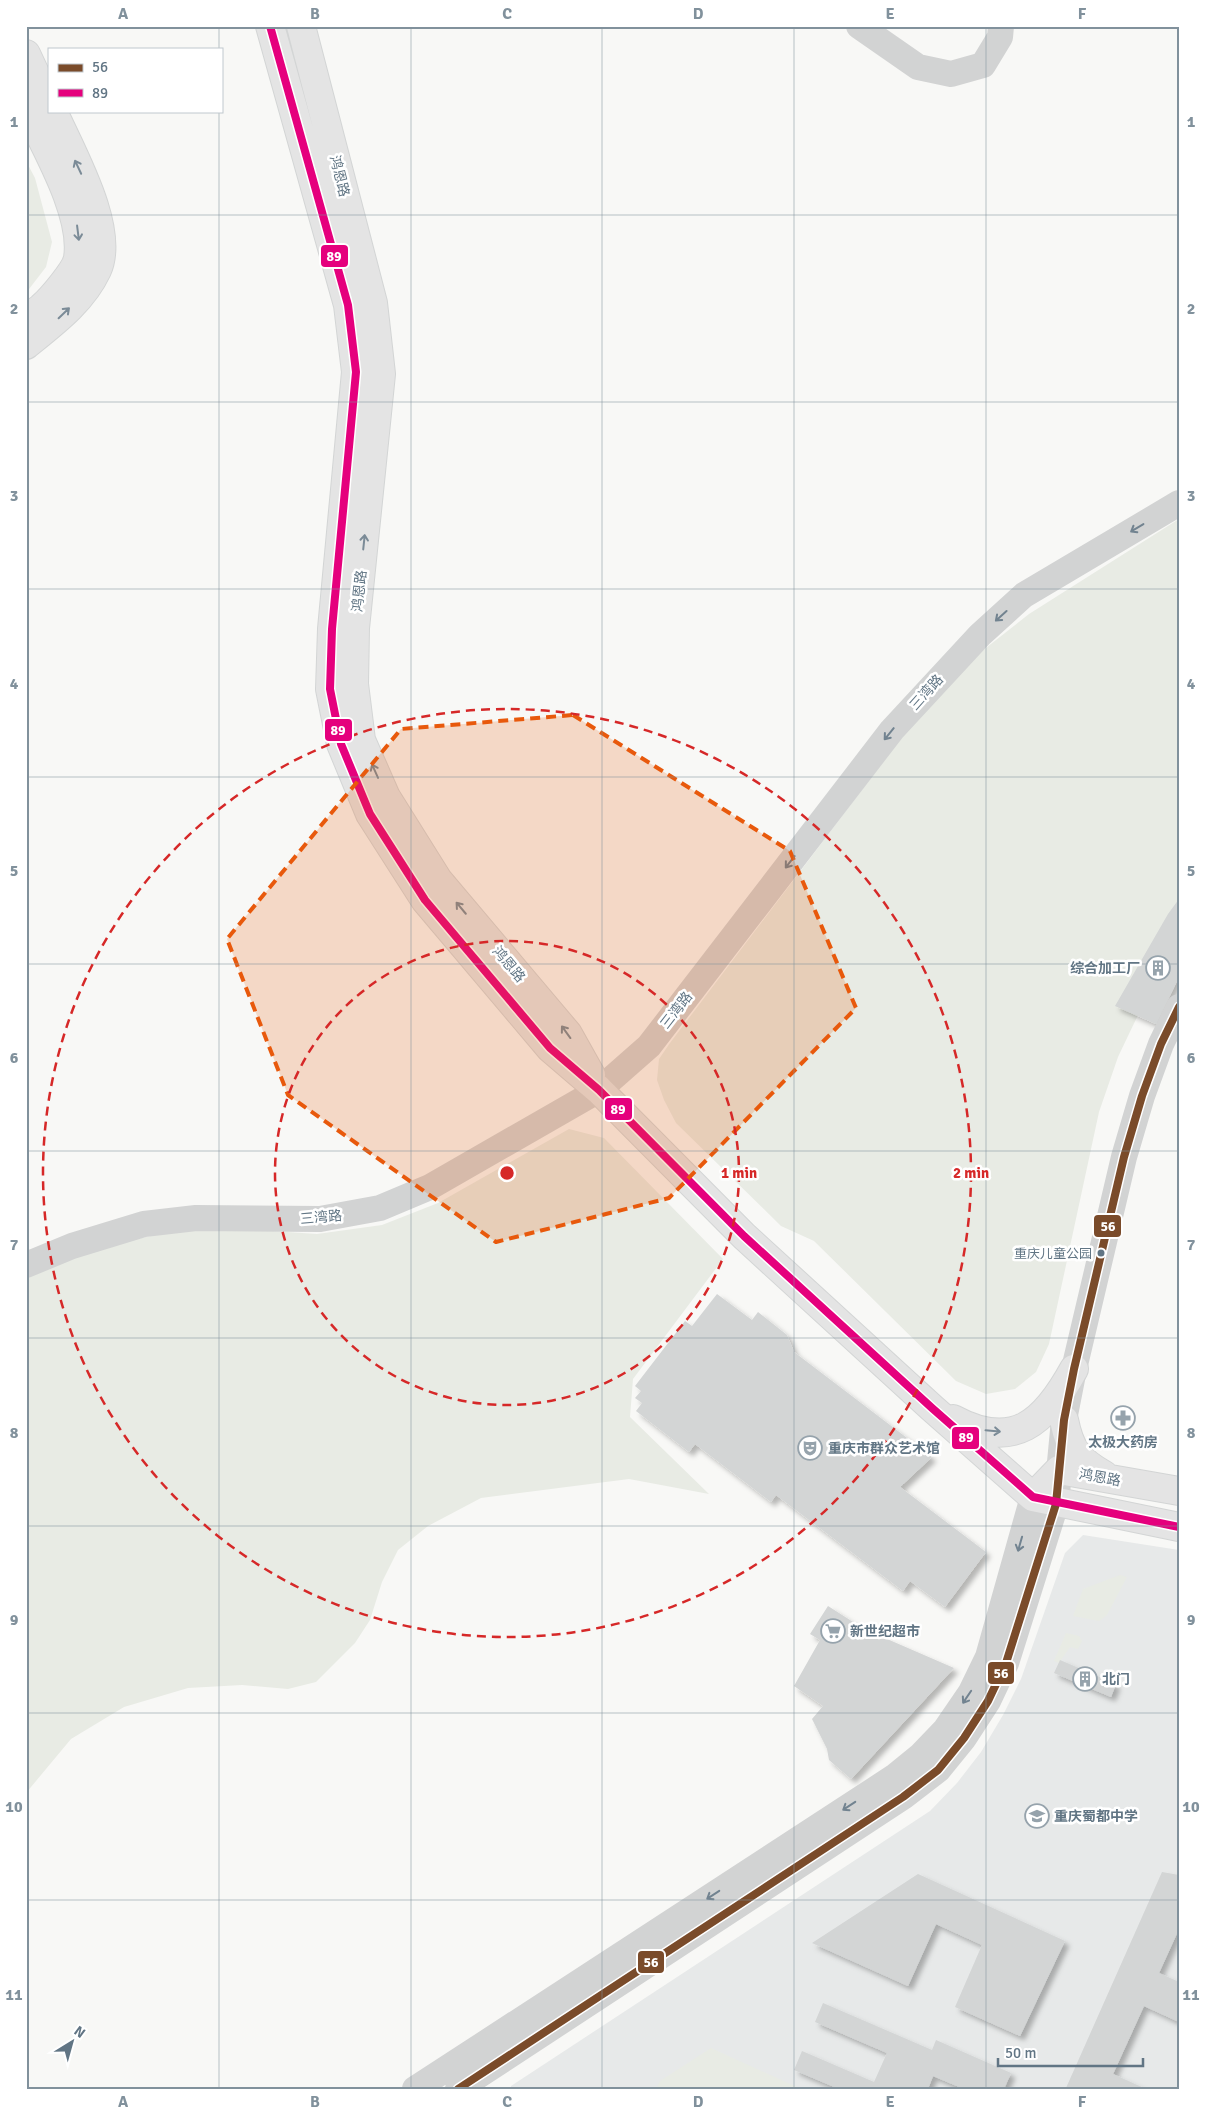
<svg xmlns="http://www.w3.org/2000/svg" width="1205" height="2115" font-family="Signika,'Noto Sans SC',sans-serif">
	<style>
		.built { fill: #e7e9e9 }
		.green { fill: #e8ebe4 }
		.building { fill: #d3d5d5; filter: url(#shadow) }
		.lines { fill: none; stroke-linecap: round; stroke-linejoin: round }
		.major-casing { stroke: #d3d5d5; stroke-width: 30 }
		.minor { stroke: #d2d3d3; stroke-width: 26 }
		.major { stroke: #e4e4e4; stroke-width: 28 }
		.bus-1-casing { stroke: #fff; stroke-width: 11 }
		.bus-2-casing { stroke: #fff; stroke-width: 11 }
		.bus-1 { stroke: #7a4b2a; stroke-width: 8 }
		.bus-2 { stroke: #e5007d; stroke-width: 8 }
		.oneway { stroke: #7b8b97 }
		.oneway2 { stroke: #728390 }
		.marked { fill: #e8590c; fill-opacity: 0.2; stroke: #e8590c; stroke-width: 4; stroke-dasharray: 10 6; stroke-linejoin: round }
		.grid { fill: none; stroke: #81919c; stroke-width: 1; stroke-opacity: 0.55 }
		.ring { fill: none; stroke: #d62828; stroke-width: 2.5; stroke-dasharray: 9 6 }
		.bus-dot { fill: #617584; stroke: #fff; stroke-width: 2 }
		.labels { text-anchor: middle; stroke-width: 5; stroke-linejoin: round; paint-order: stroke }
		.bus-label { font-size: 13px; fill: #617584; stroke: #fff; text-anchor: end }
		.street-label { font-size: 14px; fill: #617584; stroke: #fff }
		.poi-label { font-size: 14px; font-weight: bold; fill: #617584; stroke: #fff; text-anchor: start }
		.centre { fill: #d62828; stroke: #fff; stroke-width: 2.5 }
		.ring-label { font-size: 15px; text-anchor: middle; font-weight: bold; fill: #d62828; stroke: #fff; stroke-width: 5; stroke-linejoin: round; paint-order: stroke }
		.line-badge { stroke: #fff; stroke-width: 2 }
		.badge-label { font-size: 14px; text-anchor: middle; font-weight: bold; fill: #fff }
		.neatline { fill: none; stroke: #81919c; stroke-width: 2 }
		.grid-label { font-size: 16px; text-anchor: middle; font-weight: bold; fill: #81919c }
	</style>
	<defs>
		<filter id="shadow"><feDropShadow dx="4.5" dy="4.5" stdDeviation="2.5" flood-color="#0004"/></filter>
	</defs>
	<rect width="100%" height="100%" fill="#f8f8f6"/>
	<path class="built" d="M 1083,1535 L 1179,1550 L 1179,2089 L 511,2089 L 511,2086 L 930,1811 L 957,1783 L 981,1752 L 1003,1715 L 1021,1679 L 1065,1553 Z"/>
	<path class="green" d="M 26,161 L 35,178 L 52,242 L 46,267 L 26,293 Z
		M 1179,519 L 1179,938 L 1148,994 L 1118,1057 L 1099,1112 L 1049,1344 L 1036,1372 L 1015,1389 L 986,1394 L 956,1381 L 814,1241 L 781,1226 L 676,1123 L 664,1100 L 657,1080 L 659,1059 L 670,1043 L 924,708 L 982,651 L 1029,614 Z
		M 569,1129 L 604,1138 L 723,1259 L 633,1379 L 630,1417 L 709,1494 L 629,1479 L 481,1498 L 428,1526 L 398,1550 L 382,1582 L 370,1620 L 355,1643 L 316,1682 L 288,1689 L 242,1685 L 188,1688 L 124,1707 L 71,1739 L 26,1793 L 26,1274 L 74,1253 L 196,1226 L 317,1234 L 382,1225 L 438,1203 Z
		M 1120,1575 L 1127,1577 L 1107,1615 L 1099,1621 L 1073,1616 L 1083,1589 Z
		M 1066,1633 L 1079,1636 L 1082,1641 L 1078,1649 L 1070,1647 L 1059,1663 L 1054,1661 Z
		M 711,2048 L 801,2089 L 656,2089 L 660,2081 Z"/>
	<path class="building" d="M 1179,899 L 1179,977 L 1156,1024 L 1115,1006 L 1168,914 Z
		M 717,1294 L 752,1320 L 758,1312 L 787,1335 L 794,1352 L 932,1457 L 900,1487 L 986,1552 L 945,1607 L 910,1581 L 903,1591 L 776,1495 L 771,1502 L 695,1444 L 689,1452 L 636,1411 L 642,1403 L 635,1398 L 641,1391 L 635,1386 L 685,1321 L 692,1326 Z
		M 828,1606 L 864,1629 L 954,1668 L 851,1779 L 829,1760 L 827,1749 L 812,1719 L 823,1706 L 794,1686 L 820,1640 L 810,1634 Z
		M 1060,1660 L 1116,1684 L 1111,1697 L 1054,1673 Z
		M 1162,1872 L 1179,1875 L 1179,1929 L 1159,1973 L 1179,1982 L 1179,2022 L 1144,2006 L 1113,2074 L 1146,2089 L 1067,2089 L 1066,2088 Z
		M 918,1874 L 1065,1941 L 1020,2036 L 955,2007 L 982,1945 L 936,1924 L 908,1986 L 812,1943 Z
		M 823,2003 L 932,2050 L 936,2040 L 1011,2073 L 1004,2089 L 964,2089 L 933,2076 L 928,2089 L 839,2089 L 794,2070 L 802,2051 L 874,2082 L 887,2053 L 815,2022 Z"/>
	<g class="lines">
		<g class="major-casing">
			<path id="major" d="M 270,26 L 348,305 L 356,372 L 332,629 L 330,689 L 341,744 L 370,814 L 425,900 L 550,1048 L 599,1090 L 744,1236 L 932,1408 L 1033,1497 L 1179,1527
				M 301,26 L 373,303 L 381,374 L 355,628 L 354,684 L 361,740 L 386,797 L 438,880 L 568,1034 L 591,1075
				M 26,54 L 49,103
				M 26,107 C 45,147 85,214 78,258 C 76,270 52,298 42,307 C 38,311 31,314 26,317
				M 26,345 C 53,323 82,302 97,270 C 116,229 70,150 53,111
				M 953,1419 C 1014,1452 1045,1422 1074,1369
				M 1064,1420 C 1070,1450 1078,1460 1104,1475
				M 1033,1497 L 1059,1470 L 1179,1491"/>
		</g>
		<path class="minor" d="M 859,26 L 918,67 L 951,74 L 983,65 L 1000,37 L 1001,26
			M 26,1265 L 72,1246 L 144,1224 L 196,1218 L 320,1219 L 380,1208 L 430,1187 L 599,1090 L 649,1046 L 892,730 L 980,635 L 1024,595 L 1179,503
			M 415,2089 L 894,1777 L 921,1755 L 945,1730 L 971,1692 L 988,1657 L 1033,1497
			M 458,2089 L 903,1797 L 938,1770 L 964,1738 L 988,1701 L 1006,1663 L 1056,1504 L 1064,1420 L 1074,1369 L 1124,1157 L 1142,1096 L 1161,1044 L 1179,1007"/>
		<use href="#major" class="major"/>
		<g class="bus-1-casing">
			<path id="bus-1" d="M 458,2089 L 903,1797 L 938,1770 L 964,1738 L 988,1701 L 1006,1663 L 1056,1504 L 1064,1420 L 1074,1369 L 1124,1157 L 1142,1096 L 1161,1044 L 1179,1007"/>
		</g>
		<g class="bus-2-casing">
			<path id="bus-2" d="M 270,26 L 348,305 L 356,372 L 332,629 L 330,689 L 341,744 L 370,814 L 425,900 L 550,1048 L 599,1090 L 744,1236 L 932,1408 L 1033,1497 L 1179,1527"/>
		</g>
		<use href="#bus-1" class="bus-1"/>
		<use href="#bus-2" class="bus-2"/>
	</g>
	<defs><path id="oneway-shaft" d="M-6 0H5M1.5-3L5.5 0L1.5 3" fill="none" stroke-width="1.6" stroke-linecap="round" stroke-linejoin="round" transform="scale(1.25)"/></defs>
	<g class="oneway">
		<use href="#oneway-shaft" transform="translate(78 167) rotate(-115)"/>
		<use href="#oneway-shaft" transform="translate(78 233) rotate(83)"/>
		<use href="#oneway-shaft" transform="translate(64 313) rotate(-44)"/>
		<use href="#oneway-shaft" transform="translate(364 542) rotate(-84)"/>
		<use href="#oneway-shaft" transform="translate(375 771) rotate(-114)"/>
		<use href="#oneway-shaft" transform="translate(461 908) rotate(-130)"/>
		<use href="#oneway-shaft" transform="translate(566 1032) rotate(-126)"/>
		<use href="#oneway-shaft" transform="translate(993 1431) rotate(5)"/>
	</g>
	<g class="oneway2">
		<use href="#oneway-shaft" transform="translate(1137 528) rotate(149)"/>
		<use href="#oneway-shaft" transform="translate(1001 616) rotate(138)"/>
		<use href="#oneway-shaft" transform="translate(889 734) rotate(129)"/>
		<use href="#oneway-shaft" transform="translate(790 862) rotate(128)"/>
		<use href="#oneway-shaft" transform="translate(1020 1544) rotate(106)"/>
		<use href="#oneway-shaft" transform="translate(967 1697) rotate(124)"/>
		<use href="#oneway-shaft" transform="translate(849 1806) rotate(147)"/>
		<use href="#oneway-shaft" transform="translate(713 1895) rotate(147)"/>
	</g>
	<path class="marked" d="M 573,715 L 790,851 L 856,1008 L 669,1198 L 496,1242 L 288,1095 L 227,939 L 401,729 Z"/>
	<path class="grid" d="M 219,26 L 219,49M 411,26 L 411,2089M 602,26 L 602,2089M 794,26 L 794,2089M 986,26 L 986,2089M 219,111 L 219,2089M 26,215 L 1179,215M 26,402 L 1179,402M 26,589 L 1179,589M 26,777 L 1179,777M 26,964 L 1179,964M 26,1151 L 1179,1151M 26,1338 L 1179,1338M 26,1526 L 1179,1526M 26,1713 L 1179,1713M 26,1900 L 1179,1900"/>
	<g class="ring">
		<circle cx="507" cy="1173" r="232"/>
		<circle cx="507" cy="1173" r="464"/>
	</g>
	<defs>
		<g id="building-ring" transform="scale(1.25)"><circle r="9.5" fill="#fff" stroke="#96a3ac" stroke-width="1.5"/><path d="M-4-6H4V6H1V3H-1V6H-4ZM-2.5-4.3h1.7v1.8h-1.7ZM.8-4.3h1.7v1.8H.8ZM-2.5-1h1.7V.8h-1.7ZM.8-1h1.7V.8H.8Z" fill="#96a3ac"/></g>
		<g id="pharmacy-ring" transform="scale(1.25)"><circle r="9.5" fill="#fff" stroke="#96a3ac" stroke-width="1.5"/><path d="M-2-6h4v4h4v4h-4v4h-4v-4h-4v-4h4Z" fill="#96a3ac"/></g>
		<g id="theatre-ring" transform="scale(1.25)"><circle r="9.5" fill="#fff" stroke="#96a3ac" stroke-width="1.5"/><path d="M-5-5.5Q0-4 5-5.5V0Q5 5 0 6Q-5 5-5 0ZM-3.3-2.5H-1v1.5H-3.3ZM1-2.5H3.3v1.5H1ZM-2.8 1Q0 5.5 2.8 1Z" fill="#96a3ac"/></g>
		<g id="supermarket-ring" transform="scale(1.25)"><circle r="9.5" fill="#fff" stroke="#96a3ac" stroke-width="1.5"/><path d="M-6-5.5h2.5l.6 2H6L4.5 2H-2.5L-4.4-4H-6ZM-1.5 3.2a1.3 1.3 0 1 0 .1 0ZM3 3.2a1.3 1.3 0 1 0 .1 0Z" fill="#96a3ac"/></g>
		<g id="school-ring" transform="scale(1.25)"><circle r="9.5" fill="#fff" stroke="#96a3ac" stroke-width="1.5"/><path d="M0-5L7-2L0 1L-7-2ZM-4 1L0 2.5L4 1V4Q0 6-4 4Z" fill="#96a3ac"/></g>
	</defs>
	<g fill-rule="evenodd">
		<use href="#building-ring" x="1158" y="968"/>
		<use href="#pharmacy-ring" x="1123" y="1418"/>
		<use href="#theatre-ring" x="810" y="1448"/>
		<use href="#supermarket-ring" x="833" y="1631"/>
		<use href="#building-ring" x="1085" y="1679"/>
		<use href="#school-ring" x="1037" y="1816"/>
	</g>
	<circle class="bus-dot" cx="1101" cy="1253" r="4.5"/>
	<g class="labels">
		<g class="bus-label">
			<text x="1092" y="1258">重庆儿童公园</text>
		</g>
		<g class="street-label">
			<text transform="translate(340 176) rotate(76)" y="5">鸿恩路</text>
			<text transform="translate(359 591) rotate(-84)" y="5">鸿恩路</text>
			<text transform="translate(926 692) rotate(-48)" y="5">三湾路</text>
			<text transform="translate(509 964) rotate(50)" y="5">鸿恩路</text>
			<text transform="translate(676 1010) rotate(-52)" y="5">三湾路</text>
			<text transform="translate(321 1217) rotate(-5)" y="5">三湾路</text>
			<text transform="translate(1100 1477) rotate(10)" y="5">鸿恩路</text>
		</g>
		<g class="poi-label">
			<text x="1140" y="973" text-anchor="end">综合加工厂</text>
			<text x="1123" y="1447" text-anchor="middle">太极大药房</text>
			<text x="828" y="1453">重庆市群众艺术馆</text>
			<text x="850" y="1636">新世纪超市</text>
			<text x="1102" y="1684">北门</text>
			<text x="1054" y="1821">重庆蜀都中学</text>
		</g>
	</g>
	<circle cx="507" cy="1173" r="8" class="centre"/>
	<g class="ring-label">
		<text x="739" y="1178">1 min</text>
		<text x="971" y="1178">2 min</text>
	</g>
	<g class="line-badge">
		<rect x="320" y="244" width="29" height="24" rx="5" fill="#e5007d"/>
		<rect x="324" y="718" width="29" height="24" rx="5" fill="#e5007d"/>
		<rect x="604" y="1097" width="29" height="24" rx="5" fill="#e5007d"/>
		<rect x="1093" y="1214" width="29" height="24" rx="5" fill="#7a4b2a"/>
		<rect x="951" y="1426" width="29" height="24" rx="5" fill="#e5007d"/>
		<rect x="987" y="1661" width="28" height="24" rx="5" fill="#7a4b2a"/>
		<rect x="637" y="1950" width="28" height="24" rx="5" fill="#7a4b2a"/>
	</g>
	<g class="badge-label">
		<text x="334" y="261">89</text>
		<text x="338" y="735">89</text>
		<text x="618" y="1114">89</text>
		<text x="1108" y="1231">56</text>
		<text x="966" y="1442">89</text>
		<text x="1001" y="1678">56</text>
		<text x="651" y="1967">56</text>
	</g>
	<rect width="1205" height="2115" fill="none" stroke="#ffffff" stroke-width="55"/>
	<rect x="48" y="48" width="175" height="65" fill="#ffffff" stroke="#c0c8ce"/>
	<rect x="58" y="64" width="25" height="8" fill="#7a4b2a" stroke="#c0c8ce"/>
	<text x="92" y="72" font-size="15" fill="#617584">56</text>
	<rect x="58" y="89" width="25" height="8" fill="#e5007d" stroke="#c0c8ce"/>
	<text x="92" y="98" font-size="15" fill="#617584">89</text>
	<g transform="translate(72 2042) rotate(37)" stroke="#ffffff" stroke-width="4" paint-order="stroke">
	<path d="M0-4L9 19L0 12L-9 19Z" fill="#617584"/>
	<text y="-8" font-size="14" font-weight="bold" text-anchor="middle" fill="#617584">N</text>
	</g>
	<path d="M998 2058v8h145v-8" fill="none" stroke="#617584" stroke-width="2.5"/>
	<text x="1005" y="2058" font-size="15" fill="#617584" stroke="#ffffff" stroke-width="4" paint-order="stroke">50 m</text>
	<rect x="28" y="28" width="1150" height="2060" class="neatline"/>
	<g class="grid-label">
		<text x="123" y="19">A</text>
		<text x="315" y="19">B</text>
		<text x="507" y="19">C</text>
		<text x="698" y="19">D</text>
		<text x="890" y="19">E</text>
		<text x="1082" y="19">F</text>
		<text x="14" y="127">1</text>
		<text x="1191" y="127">1</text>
		<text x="14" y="314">2</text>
		<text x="1191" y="314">2</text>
		<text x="14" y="501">3</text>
		<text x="1191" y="501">3</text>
		<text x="14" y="689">4</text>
		<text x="1191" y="689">4</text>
		<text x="14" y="876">5</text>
		<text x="1191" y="876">5</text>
		<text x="14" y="1063">6</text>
		<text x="1191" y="1063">6</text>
		<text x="14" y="1250">7</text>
		<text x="1191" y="1250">7</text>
		<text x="14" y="1438">8</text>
		<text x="1191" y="1438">8</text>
		<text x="14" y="1625">9</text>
		<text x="1191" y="1625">9</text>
		<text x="14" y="1812">10</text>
		<text x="1191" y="1812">10</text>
		<text x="14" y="2000">11</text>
		<text x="1191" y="2000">11</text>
		<text x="123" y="2107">A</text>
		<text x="315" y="2107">B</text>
		<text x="507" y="2107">C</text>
		<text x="698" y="2107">D</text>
		<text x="890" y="2107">E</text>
		<text x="1082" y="2107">F</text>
	</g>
</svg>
